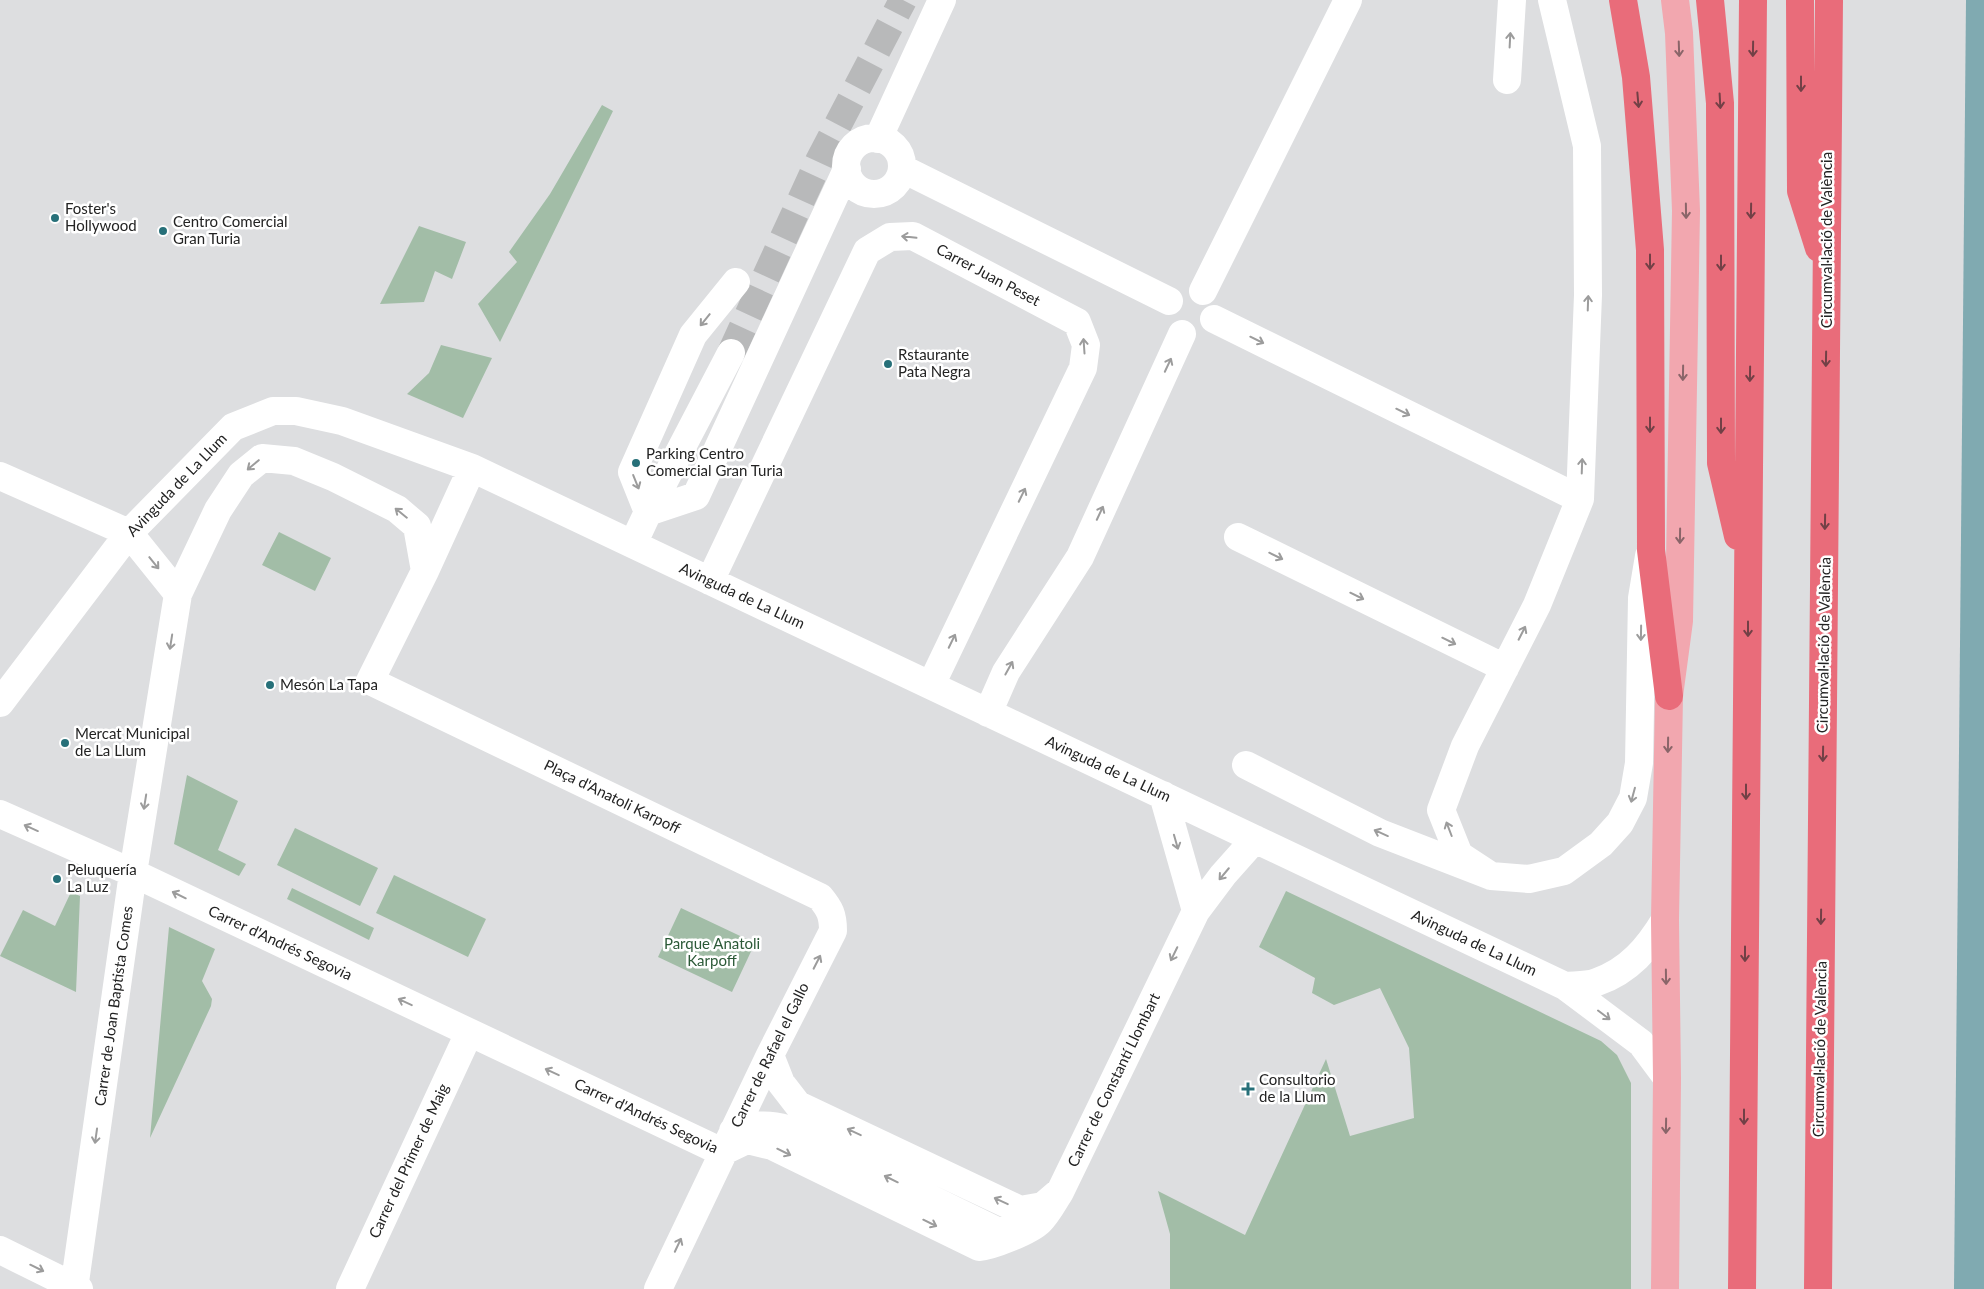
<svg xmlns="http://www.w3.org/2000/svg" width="1984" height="1289" font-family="Lato,sans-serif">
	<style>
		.green { fill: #a2bda7 }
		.water { fill: #80aab1 }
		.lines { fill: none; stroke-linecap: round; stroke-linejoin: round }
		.minor-tunnel { stroke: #b8b9ba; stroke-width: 28; stroke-dasharray: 28 14; stroke-linecap: butt }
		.minor { stroke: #fff; stroke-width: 28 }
		.major { stroke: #f2a7af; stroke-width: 28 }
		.highway { stroke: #e96c7a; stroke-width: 28 }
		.oneway { stroke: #9c9c9c }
		.oneway2 { stroke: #8a6569 }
		.oneway3 { stroke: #724046 }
		.poi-dot { fill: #277079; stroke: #fff; stroke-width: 2 }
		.labels { text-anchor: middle; stroke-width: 5; stroke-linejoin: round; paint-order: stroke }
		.poi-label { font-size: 15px; fill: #232323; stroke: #fff; text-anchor: start }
		.street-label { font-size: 15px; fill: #232323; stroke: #fff }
		.park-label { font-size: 15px; fill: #2b5937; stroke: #fff }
	</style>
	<rect width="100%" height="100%" fill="#dddee0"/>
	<path class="green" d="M 602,105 L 613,111 L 500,342 L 478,304 L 517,262 L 509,252 L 550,194 Z
		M 419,226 L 466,242 L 452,279 L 435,271 L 424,302 L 380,304 Z
		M 441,345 L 492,358 L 463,418 L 407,394 L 429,373 Z
		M 279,532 L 331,558 L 315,591 L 262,565 Z
		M 187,775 L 238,801 L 218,850 L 246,864 L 239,876 L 174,844 Z
		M 295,828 L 378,868 L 360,906 L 277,865 Z
		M 394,875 L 486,919 L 468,957 L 376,913 Z
		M 292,888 L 374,928 L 369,940 L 287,899 Z
		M 1286,891 L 1601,1041 L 1617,1055 L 1631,1083 L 1631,1289 L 1170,1289 L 1170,1234 L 1158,1191 L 1245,1235 L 1326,1059 L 1350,1136 L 1414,1118 L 1409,1048 L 1380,988 L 1334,1005 L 1312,993 L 1315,978 L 1259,947 Z
		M 71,892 L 80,896 L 76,992 L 0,956 L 23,910 L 55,926 Z
		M 681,908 L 755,943 L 732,992 L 658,957 Z
		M 169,927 L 215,949 L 202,981 L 212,999 L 211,1006 L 150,1138 Z"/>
	<path class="water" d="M 1966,0 L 1984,0 L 1984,1289 L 1954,1289 Z"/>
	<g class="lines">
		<path class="minor-tunnel" d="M 731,353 L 819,161 L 903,0"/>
		<path class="minor" d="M 1507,80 L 1512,0
			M846 166a28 28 0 1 1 56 0a28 28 0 1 1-56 0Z
			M 878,139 L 942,0
			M 903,169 L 1169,301
			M 1203,291 L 1348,0
			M 1214,319 L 1580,499
			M 472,468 L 425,571 L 370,681 L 820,897 C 830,909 833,915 833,931 L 770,1055 L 658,1289
			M 0,476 L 129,533 L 178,594
			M 648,512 L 632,472 L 693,335 L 736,282
			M 648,512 L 731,353
			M 1238,537 L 1505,668
			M 633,544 L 648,512 L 696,496 L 847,169
			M 710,581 L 867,251 L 890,237 L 913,236 L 1077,322 L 1086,345 L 1083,368 L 931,685
			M 0,703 L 129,533 L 233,427 L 273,411 L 296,411 L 342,421 L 472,468 L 1565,986 L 1641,1043 L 1667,1078
			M 988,713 L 1006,672 L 1080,557 L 1182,334
			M 1246,765 L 1380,833 L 1491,876 L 1529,879 L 1564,871 L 1601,844 L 1620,823 L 1633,798 L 1639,763 L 1642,598 L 1649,556
			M 1163,795 L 1196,911
			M 0,814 L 133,873 L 722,1152
			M 1491,876 L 1459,855 L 1441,810 L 1465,746 L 1537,605 L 1580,499 L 1588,295 L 1587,146 L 1552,0
			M 1565,986 C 1575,985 1587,986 1597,982 C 1629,971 1648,948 1665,920
			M 770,1055 L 781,1083 L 798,1105 L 1020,1210 L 1043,1206 L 1057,1194
			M 733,1131 C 753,1125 767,1123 787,1129 L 995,1230 L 1015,1234
			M 722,1152 L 747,1140 L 772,1146 L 979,1247 C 992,1246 1030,1231 1040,1221 C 1048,1213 1054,1201 1060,1192 L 1196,911 L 1223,875 L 1255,839
			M 0,1250 L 79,1289
			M 74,1289 L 133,873 L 178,594 L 218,510 L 241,475 L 262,458 L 294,461 L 333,477 L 397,509 L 417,526 L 425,571
			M 350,1289 L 469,1033"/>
		<path class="major" d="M 1665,1289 L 1667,1078 L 1665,920 L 1669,696 L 1679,621 L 1686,211 L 1679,33 L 1675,0"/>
		<path class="highway" d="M 1623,0 L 1636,77 L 1650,250 L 1651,550 L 1669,696
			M 1710,0 L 1720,103 L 1721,463 L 1738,536
			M 1800,0 L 1801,191 L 1819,248
			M 1742,1289 L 1753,0
			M 1818,1289 L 1829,0"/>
	</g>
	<defs><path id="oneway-shaft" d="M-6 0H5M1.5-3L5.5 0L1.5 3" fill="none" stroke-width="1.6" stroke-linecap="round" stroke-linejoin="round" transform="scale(1.25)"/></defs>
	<g class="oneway">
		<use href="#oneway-shaft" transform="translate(1510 40) rotate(-87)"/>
		<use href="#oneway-shaft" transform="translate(909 237) rotate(-174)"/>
		<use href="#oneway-shaft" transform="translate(1588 303) rotate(-88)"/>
		<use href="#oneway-shaft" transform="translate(705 320) rotate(129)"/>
		<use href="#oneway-shaft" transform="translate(1257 340) rotate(26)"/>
		<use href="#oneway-shaft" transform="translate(1084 346) rotate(-94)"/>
		<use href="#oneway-shaft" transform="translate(1168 365) rotate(-65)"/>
		<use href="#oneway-shaft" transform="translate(1403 412) rotate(26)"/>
		<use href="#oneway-shaft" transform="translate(253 465) rotate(140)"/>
		<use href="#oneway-shaft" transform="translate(1582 466) rotate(-88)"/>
		<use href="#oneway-shaft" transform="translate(636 482) rotate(68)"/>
		<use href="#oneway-shaft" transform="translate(1022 495) rotate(-64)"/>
		<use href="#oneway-shaft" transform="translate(401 513) rotate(-141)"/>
		<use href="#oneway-shaft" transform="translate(1100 513) rotate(-65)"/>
		<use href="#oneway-shaft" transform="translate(1276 556) rotate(26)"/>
		<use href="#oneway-shaft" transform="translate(154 563) rotate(51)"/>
		<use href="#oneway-shaft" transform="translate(1357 596) rotate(26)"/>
		<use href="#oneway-shaft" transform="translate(1522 633) rotate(-63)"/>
		<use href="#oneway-shaft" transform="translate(1641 633) rotate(91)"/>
		<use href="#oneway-shaft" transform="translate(952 641) rotate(-64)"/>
		<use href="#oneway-shaft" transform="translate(1449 641) rotate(26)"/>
		<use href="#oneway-shaft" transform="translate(171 642) rotate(99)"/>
		<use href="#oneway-shaft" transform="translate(1009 668) rotate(-61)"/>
		<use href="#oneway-shaft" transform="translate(1633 795) rotate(105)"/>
		<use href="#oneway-shaft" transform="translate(145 802) rotate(99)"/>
		<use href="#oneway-shaft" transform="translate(31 828) rotate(-156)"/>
		<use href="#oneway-shaft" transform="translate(1449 829) rotate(-111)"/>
		<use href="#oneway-shaft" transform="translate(1381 833) rotate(-156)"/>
		<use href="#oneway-shaft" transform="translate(1176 842) rotate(74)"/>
		<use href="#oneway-shaft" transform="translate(1224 874) rotate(130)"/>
		<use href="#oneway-shaft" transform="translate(179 895) rotate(-154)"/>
		<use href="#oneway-shaft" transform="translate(1174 954) rotate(116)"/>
		<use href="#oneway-shaft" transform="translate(817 962) rotate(-63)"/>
		<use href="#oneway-shaft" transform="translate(405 1002) rotate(-155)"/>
		<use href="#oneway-shaft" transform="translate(1604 1015) rotate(37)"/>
		<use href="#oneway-shaft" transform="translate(552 1072) rotate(-155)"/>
		<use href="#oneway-shaft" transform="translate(854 1132) rotate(-155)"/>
		<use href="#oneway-shaft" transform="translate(96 1136) rotate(98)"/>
		<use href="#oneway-shaft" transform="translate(784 1152) rotate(26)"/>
		<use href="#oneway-shaft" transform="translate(891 1179) rotate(-154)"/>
		<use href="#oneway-shaft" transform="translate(1001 1201) rotate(-155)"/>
		<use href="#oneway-shaft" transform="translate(930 1223) rotate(26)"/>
		<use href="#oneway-shaft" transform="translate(678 1245) rotate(-65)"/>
		<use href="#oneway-shaft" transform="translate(37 1268) rotate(26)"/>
	</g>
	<g class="oneway2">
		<use href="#oneway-shaft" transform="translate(1679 49) rotate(88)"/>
		<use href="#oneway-shaft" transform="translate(1686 211) rotate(89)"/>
		<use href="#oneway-shaft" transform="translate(1683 373) rotate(91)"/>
		<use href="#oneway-shaft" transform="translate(1680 536) rotate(91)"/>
		<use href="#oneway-shaft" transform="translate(1668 745) rotate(91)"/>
		<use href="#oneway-shaft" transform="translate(1666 977) rotate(89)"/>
		<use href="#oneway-shaft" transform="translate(1666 1126) rotate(91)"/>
	</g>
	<g class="oneway3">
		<use href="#oneway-shaft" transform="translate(1753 49) rotate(91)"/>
		<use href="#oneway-shaft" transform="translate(1801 84) rotate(90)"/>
		<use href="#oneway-shaft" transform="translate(1638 100) rotate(85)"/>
		<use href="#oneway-shaft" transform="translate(1720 101) rotate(87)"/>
		<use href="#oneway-shaft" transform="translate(1751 211) rotate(91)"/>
		<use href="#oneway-shaft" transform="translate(1650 262) rotate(90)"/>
		<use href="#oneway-shaft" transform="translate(1721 263) rotate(90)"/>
		<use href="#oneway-shaft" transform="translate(1826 359) rotate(91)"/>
		<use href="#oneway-shaft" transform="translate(1750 374) rotate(91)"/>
		<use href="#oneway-shaft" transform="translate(1650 425) rotate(90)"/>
		<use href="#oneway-shaft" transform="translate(1721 426) rotate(90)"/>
		<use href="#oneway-shaft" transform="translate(1825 522) rotate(91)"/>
		<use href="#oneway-shaft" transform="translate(1748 629) rotate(90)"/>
		<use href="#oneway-shaft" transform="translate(1823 754) rotate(91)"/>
		<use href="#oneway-shaft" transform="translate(1746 792) rotate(90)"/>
		<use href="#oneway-shaft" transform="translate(1821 917) rotate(91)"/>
		<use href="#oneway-shaft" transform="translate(1745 954) rotate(90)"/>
		<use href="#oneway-shaft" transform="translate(1744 1117) rotate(90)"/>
	</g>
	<g class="poi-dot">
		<circle cx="55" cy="218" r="5"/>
		<circle cx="163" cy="231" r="5"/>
		<circle cx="888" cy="364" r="5"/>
		<circle cx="636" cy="463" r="5"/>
		<circle cx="270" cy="685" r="5"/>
		<circle cx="65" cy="743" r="5"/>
		<circle cx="57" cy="879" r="5"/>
		<path d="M1245.5 1081.5h5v5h5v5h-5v5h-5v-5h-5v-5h5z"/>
	</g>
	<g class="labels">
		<g class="poi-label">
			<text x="65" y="214">Foster's<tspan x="65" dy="17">Hollywood</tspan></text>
			<text x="173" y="227">Centro Comercial<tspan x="173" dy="17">Gran Turia</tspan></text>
			<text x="898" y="360">Rstaurante<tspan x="898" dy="17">Pata Negra</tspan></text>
			<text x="646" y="459">Parking Centro<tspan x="646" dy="17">Comercial Gran Turia</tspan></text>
			<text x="280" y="690">Mesón La Tapa</text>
			<text x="75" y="739">Mercat Municipal<tspan x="75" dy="17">de La Llum</tspan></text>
			<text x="67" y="875">Peluquería<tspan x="67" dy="17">La Luz</tspan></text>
			<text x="1259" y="1085">Consultorio<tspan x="1259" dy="17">de la Llum</tspan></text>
		</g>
		<g class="street-label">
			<text transform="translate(1827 240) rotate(-90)" y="5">Circumval·lació de València</text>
			<text transform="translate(988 275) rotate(28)" y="5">Carrer Juan Peset</text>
			<text transform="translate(177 485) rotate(-46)" y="5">Avinguda de La Llum</text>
			<text transform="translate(742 596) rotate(25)" y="5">Avinguda de La Llum</text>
			<text transform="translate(1824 645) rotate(-89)" y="5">Circumval·lació de València</text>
			<text transform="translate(1108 769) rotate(25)" y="5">Avinguda de La Llum</text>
			<text transform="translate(612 797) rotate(26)" y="5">Plaça d'Anatoli Karpoff</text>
			<text transform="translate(280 943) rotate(25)" y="5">Carrer d'Andrés Segovia</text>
			<text transform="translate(1474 943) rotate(25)" y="5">Avinguda de La Llum</text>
			<text transform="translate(114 1006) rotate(-82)" y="5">Carrer de Joan Baptista Comes</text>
			<text transform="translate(1820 1049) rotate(-89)" y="5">Circumval·lació de València</text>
			<text transform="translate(770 1055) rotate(-64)" y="5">Carrer de Rafael el Gallo</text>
			<text transform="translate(1114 1080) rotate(-64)" y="5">Carrer de Constantí Llombart</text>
			<text transform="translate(646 1116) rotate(25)" y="5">Carrer d'Andrés Segovia</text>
			<text transform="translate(409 1161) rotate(-65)" y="5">Carrer del Primer de Maig</text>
		</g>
		<g class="park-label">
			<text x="712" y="949">Parque Anatoli<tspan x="712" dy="17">Karpoff</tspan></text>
		</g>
	</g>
</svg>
